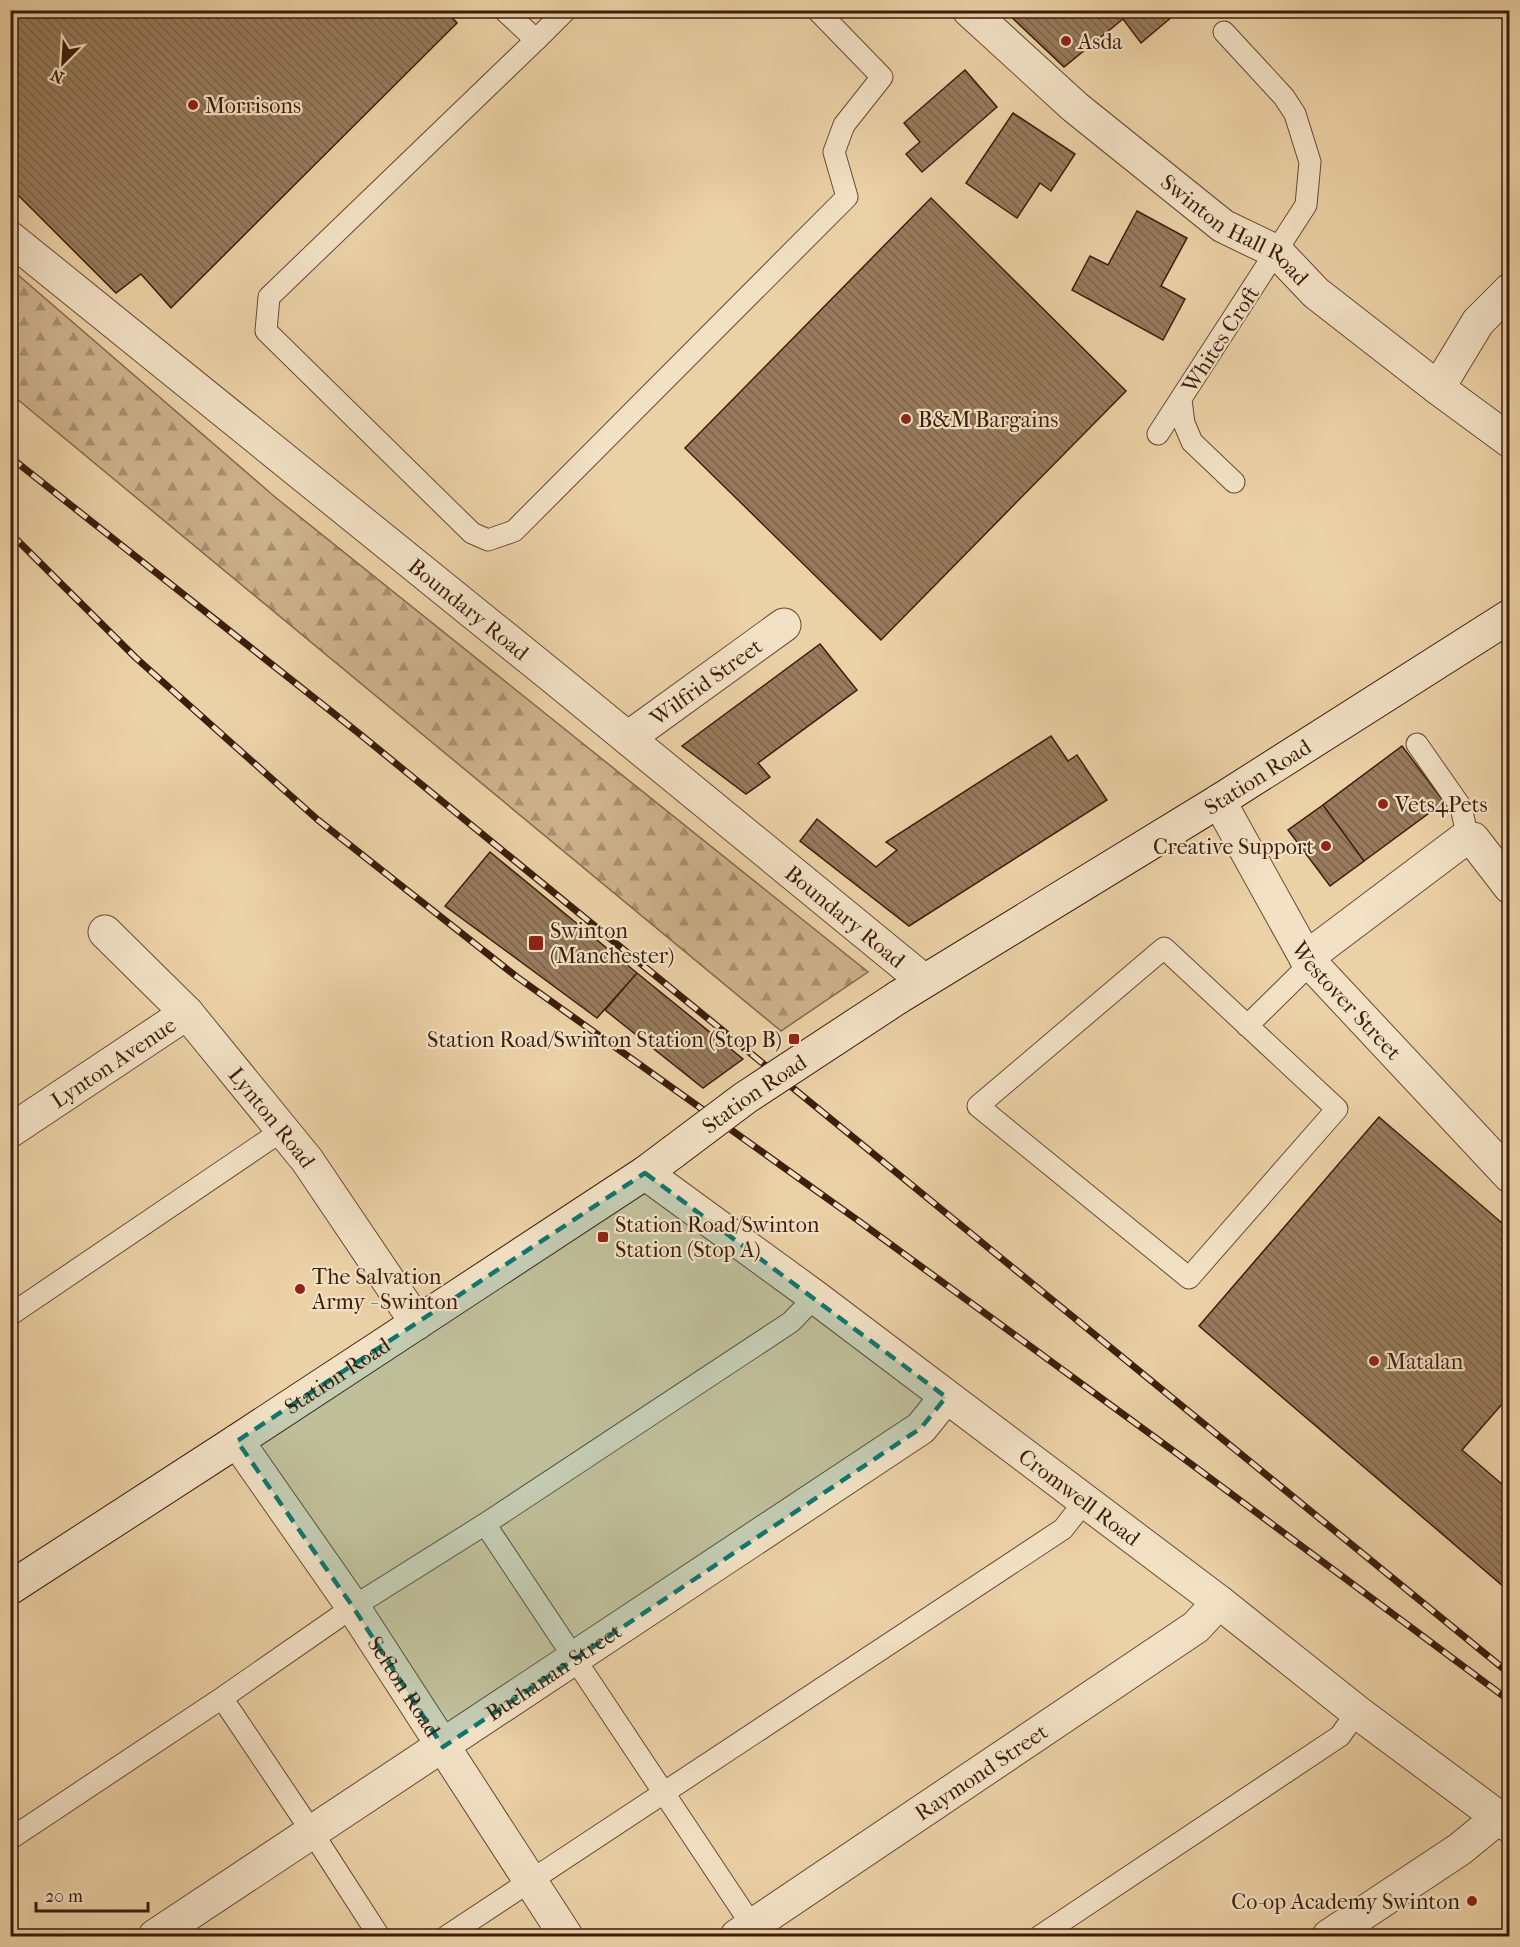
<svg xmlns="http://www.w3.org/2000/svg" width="1520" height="1947" font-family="'IM FELL French Canon',serif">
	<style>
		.forest { fill: url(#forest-firs); stroke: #85684c; stroke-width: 1.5 }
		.building { fill: url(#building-back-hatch); stroke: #3d1d0b; stroke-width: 1.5 }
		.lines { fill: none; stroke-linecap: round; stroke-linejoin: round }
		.service-casing { stroke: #684a32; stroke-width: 23 }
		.minor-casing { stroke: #684a32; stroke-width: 35 }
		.secondary-casing { stroke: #3d1d0b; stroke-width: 35 }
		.service { stroke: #f2e1c5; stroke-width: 21 }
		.minor { stroke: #f2e1c5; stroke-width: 33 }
		.secondary { stroke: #f2e1c5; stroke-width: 33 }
		.rail-casing { stroke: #3d1d0b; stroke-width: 7 }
		.rail { stroke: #f2e1c5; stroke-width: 4.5; stroke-dasharray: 14; stroke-linecap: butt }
		.secondary-bridge-casing { stroke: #3d1d0b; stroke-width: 35; stroke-linecap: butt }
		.secondary-bridge { stroke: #f2e1c5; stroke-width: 33 }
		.marked { fill: #0f766e; fill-opacity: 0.2; stroke: #0f766e; stroke-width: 4.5; stroke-dasharray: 12 8; stroke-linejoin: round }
		.poi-dot { fill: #8f2418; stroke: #f2e1c5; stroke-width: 2 }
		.labels { text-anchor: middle; stroke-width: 4.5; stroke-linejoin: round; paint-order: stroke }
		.poi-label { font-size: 22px; fill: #3d1d0b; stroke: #f2e1c5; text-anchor: start }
		.street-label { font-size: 22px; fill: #3d1d0b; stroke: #f2e1c5 }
	</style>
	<defs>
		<pattern id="forest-firs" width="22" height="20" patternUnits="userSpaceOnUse" patternTransform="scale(1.5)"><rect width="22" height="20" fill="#cdb28c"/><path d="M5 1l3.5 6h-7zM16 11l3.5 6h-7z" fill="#a89071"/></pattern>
		<pattern id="building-back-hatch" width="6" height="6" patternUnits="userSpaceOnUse" patternTransform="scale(1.5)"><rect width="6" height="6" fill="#977b5c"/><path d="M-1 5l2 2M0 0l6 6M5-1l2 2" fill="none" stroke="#7c644a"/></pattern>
	</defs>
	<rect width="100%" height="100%" fill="#ebd1a6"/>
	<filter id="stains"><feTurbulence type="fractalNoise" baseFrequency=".00333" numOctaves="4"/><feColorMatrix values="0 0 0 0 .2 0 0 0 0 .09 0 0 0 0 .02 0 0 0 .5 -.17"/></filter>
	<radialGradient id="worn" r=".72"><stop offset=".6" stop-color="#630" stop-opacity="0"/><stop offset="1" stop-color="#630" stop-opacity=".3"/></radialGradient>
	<path class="forest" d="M 10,268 L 275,497 L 868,972 L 781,1031 L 11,394 Z"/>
	<path class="building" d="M 10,10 L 446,10 L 457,23 L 171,308 L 141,274 L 116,293 L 10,187 Z
		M 1004,10 L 1180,10 L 1141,43 L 1123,19 L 1064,67 Z
		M 965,70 L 997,107 L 922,172 L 906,154 L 920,142 L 904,123 Z
		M 1013,113 L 1075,154 L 1051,191 L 1040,183 L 1017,218 L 966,183 Z
		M 931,198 L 1126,391 L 881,640 L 685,448 Z
		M 1137,211 L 1187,238 L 1161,286 L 1185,299 L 1163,340 L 1072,290 L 1090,256 L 1108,265 Z
		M 820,644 L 857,690 L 758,763 L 770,777 L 746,794 L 682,746 Z
		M 1051,736 L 1068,761 L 1077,755 L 1107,800 L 909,926 L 800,841 L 817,819 L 876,867 L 897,850 L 886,842 Z
		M 1402,746 L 1444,802 L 1364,861 L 1323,805 Z
		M 1323,805 L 1364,861 L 1330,886 L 1288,830 Z
		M 490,852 L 637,973 L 597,1018 L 445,906 Z
		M 637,973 L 743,1059 L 703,1088 L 605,1010 Z
		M 1379,1117 L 1510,1230 L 1510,1395 L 1462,1450 L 1510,1491 L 1510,1592 L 1199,1326 Z"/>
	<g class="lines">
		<g class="service-casing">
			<path id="service" d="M 504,10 L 536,40 L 269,297 L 266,331 L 472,533 L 488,540 L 514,531 L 847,197 L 834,152 L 844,125 L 882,77 L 817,10
				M 536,40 L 566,10
				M 1181,400 L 1184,423 L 1192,442 L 1234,482
				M 1158,434 L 1306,205 L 1310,162 L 1295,114 L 1284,97 L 1224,32
				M 1417,744 L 1461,807 L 1468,839
				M 1164,948 L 1337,1109 L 1189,1278 L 978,1106 Z
				M 1247,1026 L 1311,963
				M 10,1315 L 283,1130
				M 485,1524 L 759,1936
				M 222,1698 L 312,1832 L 379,1936
				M 10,1839 L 222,1698 L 353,1607 L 485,1524 L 791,1322 L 815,1297
				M 447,1936 L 1063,1529 L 1085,1501
				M 1040,1936 L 1340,1736 L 1357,1712"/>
		</g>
		<g class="minor-casing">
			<g id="minor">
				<path id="s1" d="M 969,10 L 1075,107 L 1223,226 L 1277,252 L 1316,293 L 1438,388 L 1510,441"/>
				<path id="s2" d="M 10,238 L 558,681 L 923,980"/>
				<path d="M 1438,388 L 1478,322 L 1510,290"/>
				<path id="s3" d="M 628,738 L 784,625"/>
				<path id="s4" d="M 1219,801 L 1306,958 L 1510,1176"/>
				<path id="s5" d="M 105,932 L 187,1013 L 307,1160 L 417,1323"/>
				<path d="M 1306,958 L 1464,839 L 1473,839 L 1510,887"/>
				<path id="s6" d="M 10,1131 L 187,1013"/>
				<path id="s7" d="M 645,1173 L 815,1297 L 1085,1501 L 1219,1602 L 1357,1712 L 1510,1826"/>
				<path id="s8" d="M 237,1441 L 353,1607 L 566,1936"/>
				<path id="s9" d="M 155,1936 L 921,1428 L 946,1397"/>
				<path id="s10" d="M 737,1936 L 1196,1627 L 1219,1602"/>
				<path d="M 1329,1936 L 1460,1849 L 1499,1817"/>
			</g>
		</g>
		<g class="secondary-casing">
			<g id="secondary">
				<path id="s11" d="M 897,998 L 1219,801 L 1510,616"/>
				<path id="s12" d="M 10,1588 L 237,1441 L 645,1173 L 673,1152"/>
			</g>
		</g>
		<use href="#service" class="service"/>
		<use href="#minor" class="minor"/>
		<use href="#secondary" class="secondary"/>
		<g class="rail-casing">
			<path id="rail" d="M 10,457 L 361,735 L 1510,1674
				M 10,533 L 136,658 L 318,820 L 517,977 L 856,1219 L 1179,1455 L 1510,1701"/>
		</g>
		<use href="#rail" class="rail"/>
		<g class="secondary-bridge-casing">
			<g id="secondary-bridge">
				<path id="s13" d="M 673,1152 L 745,1098 L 897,998"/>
			</g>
		</g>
		<use href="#secondary-bridge" class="secondary-bridge"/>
	</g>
	<path class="marked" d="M 645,1173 L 946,1397 L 921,1428 L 443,1747 L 353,1607 L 237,1441 Z"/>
	<g class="poi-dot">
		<circle cx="1066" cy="41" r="6"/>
		<circle cx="193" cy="105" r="6"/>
		<circle cx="906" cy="419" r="6"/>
		<circle cx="1383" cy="804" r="6"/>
		<circle cx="1326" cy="846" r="6"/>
		<rect x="528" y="935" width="16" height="16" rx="3"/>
		<rect x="788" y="1033" width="12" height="12" rx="3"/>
		<rect x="597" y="1231" width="12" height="12" rx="3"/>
		<circle cx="300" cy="1289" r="6"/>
		<circle cx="1374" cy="1361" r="6"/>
		<circle cx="1472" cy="1901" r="6"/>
	</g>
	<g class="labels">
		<g class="poi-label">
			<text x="1078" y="49">Asda</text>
			<text x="205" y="113">Morrisons</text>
			<text x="918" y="427">B&amp;M Bargains</text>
			<text x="1395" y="812">Vets4Pets</text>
			<text x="1314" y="854" text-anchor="end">Creative Support</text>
			<text x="550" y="938">Swinton<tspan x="550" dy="25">(Manchester)</tspan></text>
			<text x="782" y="1047" text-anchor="end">Station Road/Swinton Station (Stop B)</text>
			<text x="615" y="1232">Station Road/Swinton<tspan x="615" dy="25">Station (Stop A)</tspan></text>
			<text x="312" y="1284">The Salvation<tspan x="312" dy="25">Army - Swinton</tspan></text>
			<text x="1386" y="1369">Matalan</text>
			<text x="1460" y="1909" text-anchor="end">Co-op Academy Swinton</text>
		</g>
		<g class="street-label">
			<text dy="8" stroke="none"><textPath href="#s1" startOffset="346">Swinton Hall Road</textPath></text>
			<text transform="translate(1220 339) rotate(-57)" y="8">Whites Croft</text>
			<text dy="8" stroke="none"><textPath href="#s2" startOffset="590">Boundary Road</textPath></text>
			<text dy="8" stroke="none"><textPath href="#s3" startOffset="96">Wilfrid Street</textPath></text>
			<text dy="8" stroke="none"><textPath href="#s11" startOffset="423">Station Road</textPath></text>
			<text dy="8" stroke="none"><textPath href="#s2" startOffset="1076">Boundary Road</textPath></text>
			<text dy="8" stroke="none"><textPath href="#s4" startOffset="238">Westover Street</textPath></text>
			<text dy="8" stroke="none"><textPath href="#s6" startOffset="124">Lynton Avenue</textPath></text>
			<text dy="8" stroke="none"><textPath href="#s13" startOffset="100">Station Road</textPath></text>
			<text dy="8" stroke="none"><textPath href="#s5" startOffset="250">Lynton Road</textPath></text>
			<text dy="8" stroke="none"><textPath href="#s12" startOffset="390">Station Road</textPath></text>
			<text dy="8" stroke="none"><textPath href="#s7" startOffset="542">Cromwell Road</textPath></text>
			<text dy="8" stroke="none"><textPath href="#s9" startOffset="478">Buchanan Street</textPath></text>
			<text dy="8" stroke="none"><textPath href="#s8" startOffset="297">Sefton Road</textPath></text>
			<text dy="8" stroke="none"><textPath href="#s10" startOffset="294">Raymond Street</textPath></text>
		</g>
	</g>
	<rect width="1520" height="1947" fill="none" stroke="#ebd1a6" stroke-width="36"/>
	<rect x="12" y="12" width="1496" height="1923" fill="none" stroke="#3d1d0b" stroke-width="3"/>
	<rect x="18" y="18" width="1484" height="1911" fill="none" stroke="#3d1d0b" stroke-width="1.5"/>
	<g transform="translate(63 63) rotate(204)" stroke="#f2e1c5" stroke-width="4.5" paint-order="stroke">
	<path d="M0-4.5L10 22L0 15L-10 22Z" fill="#3d1d0b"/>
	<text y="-9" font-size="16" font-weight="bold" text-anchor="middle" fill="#3d1d0b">N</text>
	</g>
	<path d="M36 1902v9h112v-9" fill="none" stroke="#3d1d0b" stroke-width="3"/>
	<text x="45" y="1902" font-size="18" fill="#3d1d0b" stroke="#f2e1c5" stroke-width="4.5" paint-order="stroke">20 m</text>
	<rect width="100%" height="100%" filter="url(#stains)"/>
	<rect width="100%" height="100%" fill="url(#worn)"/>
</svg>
